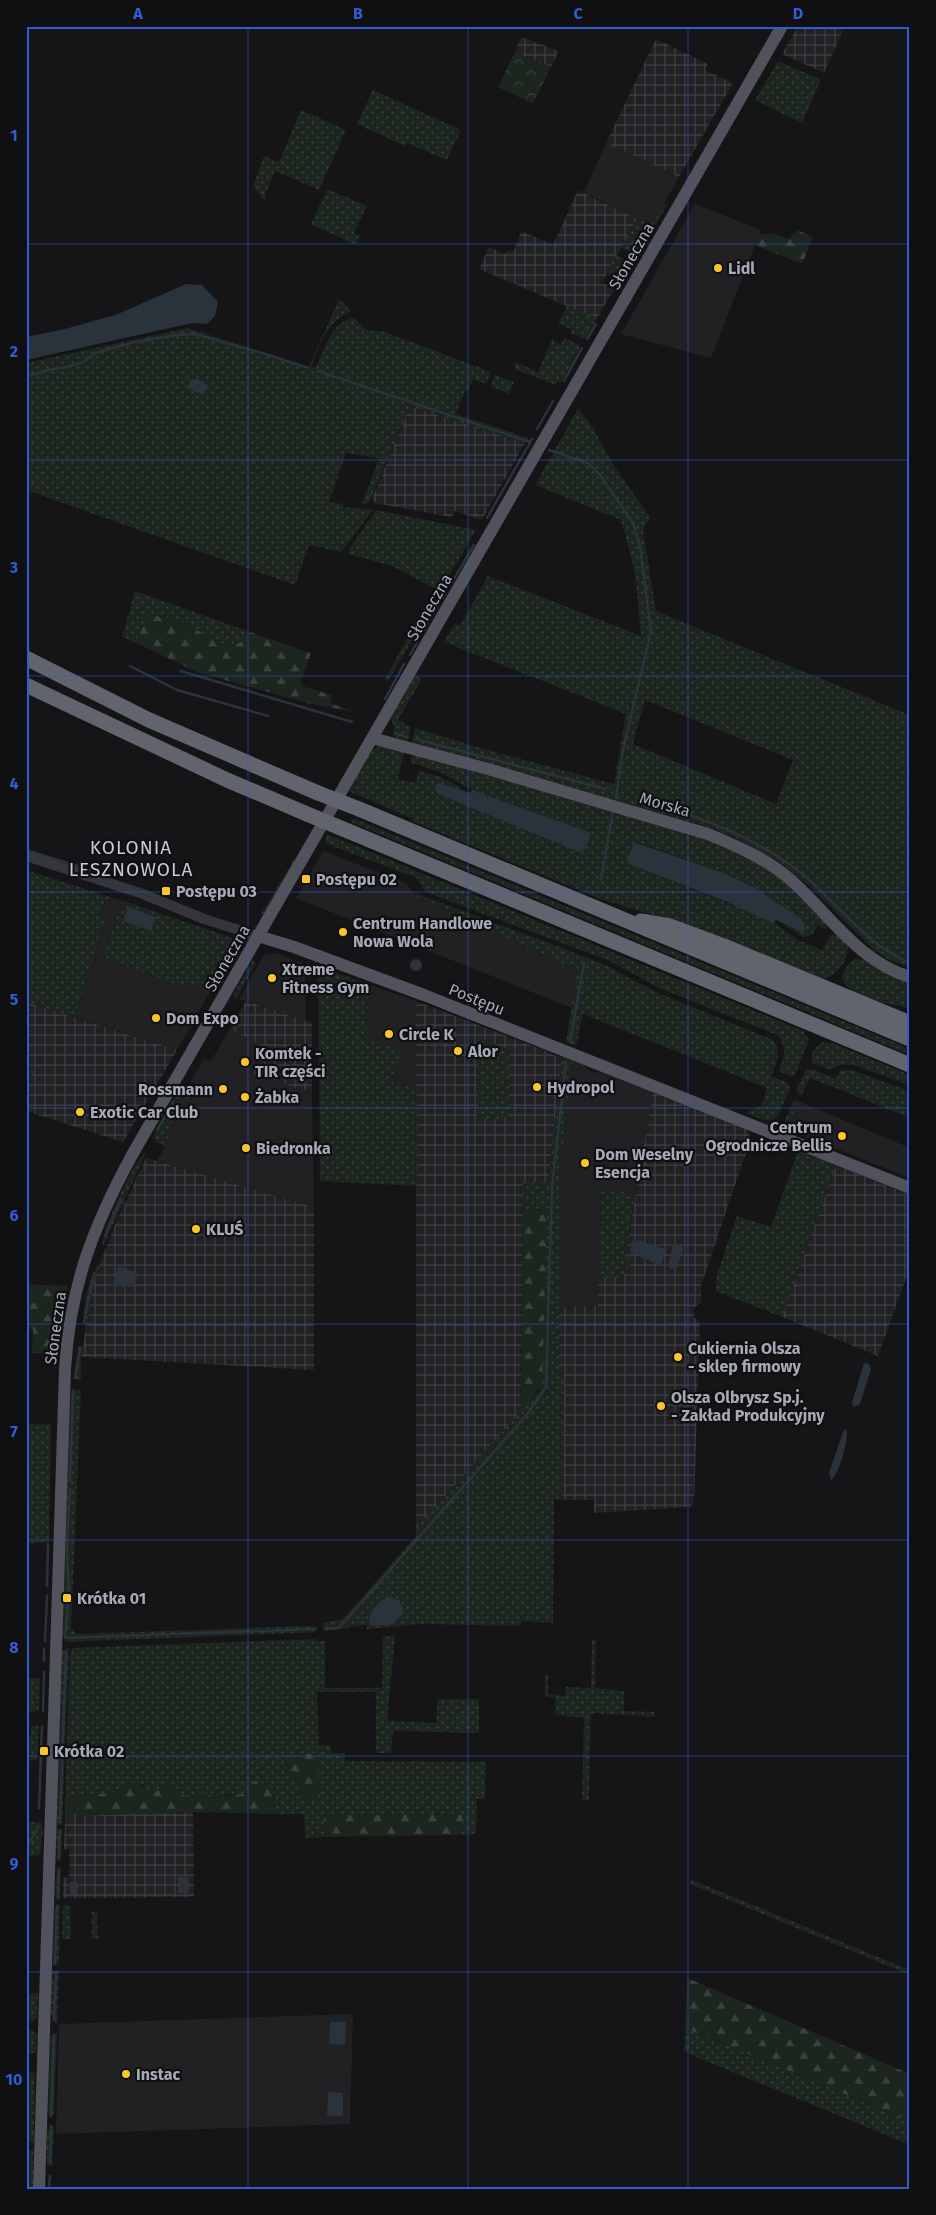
<svg xmlns="http://www.w3.org/2000/svg" width="936" height="2215" font-family="'Fira Sans',sans-serif">
	<style>
		.built { fill: #212124 }
		.industrial { fill: url(#industrial-grid) }
		.grass { fill: url(#grass-dots); fill-rule: evenodd }
		.forest { fill: url(#forest-firs) }
		.park { fill: url(#park-crowns) }
		.water { fill: #2a323b }
		.lines { fill: none; stroke-linecap: round; stroke-linejoin: round }
		.stream { stroke: #2a323b; stroke-width: 2.5 }
		.minor { stroke: #35363c; stroke-width: 10 }
		.major { stroke: #51525b; stroke-width: 12 }
		.highway { stroke: #61636d; stroke-width: 15 }
		.highway-bridge { stroke: #61636d; stroke-width: 15 }
		.grid { fill: none; stroke: #325cd3; stroke-width: 1; stroke-opacity: 0.55 }
		.poi-dot { fill: #f9c72a; stroke: #101012; stroke-width: 2 }
		.labels { text-anchor: middle; stroke-width: 4.5; stroke-linejoin: round; paint-order: stroke }
		.street-label { font-size: 16px; fill: #a6aab7; stroke: #101012 }
		.poi-label { font-size: 16px; font-weight: bold; fill: #a6aab7; stroke: #101012; text-anchor: start }
		.quarter-label { font-size: 19px; letter-spacing: 1px; fill: #c7c9d3; stroke: #101012 }
		.neatline { fill: none; stroke: #325cd3; stroke-width: 2 }
		.grid-label { font-size: 16px; text-anchor: middle; font-weight: bold; fill: #325cd3 }
	</style>
	<defs>
		<pattern id="industrial-grid" width="8" height="8" patternUnits="userSpaceOnUse" patternTransform="scale(1.25)"><rect width="8" height="8" fill="#212124"/><path d="M0 4h8M4 0v8" fill="none" stroke="#3e3f42"/></pattern>
		<pattern id="grass-dots" width="8" height="8" patternUnits="userSpaceOnUse" patternTransform="scale(1.25)"><rect width="8" height="8" fill="#1c251e"/><path d="M2 2h.1M6 6h.1" fill="none" stroke="#3a423c" stroke-width="1.8" stroke-linecap="round"/></pattern>
		<pattern id="forest-firs" width="22" height="20" patternUnits="userSpaceOnUse" patternTransform="scale(1.25)"><rect width="22" height="20" fill="#1c251e"/><path d="M5 1l3.5 6h-7zM16 11l3.5 6h-7z" fill="#3a423c"/></pattern>
		<pattern id="park-crowns" width="20" height="18" patternUnits="userSpaceOnUse" patternTransform="scale(1.25)"><rect width="20" height="18" fill="#1c251e"/><path d="M2 6a3 3 0 1 1 6 0M12 15a3 3 0 1 1 6 0" fill="none" stroke="#3a423c"/></pattern>
	</defs>
	<rect width="100%" height="100%" fill="#151517"/>
	<path class="built" d="M 606,143 L 679,177 L 651,226 L 584,192 Z
		M 695,204 L 761,230 L 711,358 L 621,334 Z
		M 323,851 L 406,883 L 416,897 L 463,915 L 468,921 L 577,970 L 572,1008 L 296,898 Z
		M 110,897 L 124,901 L 119,909 L 104,956 L 105,959 L 183,987 L 210,983 L 214,985 L 177,1050 L 75,1017 L 105,920 L 100,918 L 106,901 L 108,902 Z
		M 275,953 L 311,966 L 308,966 L 305,970 L 306,1021 L 239,999 L 264,955 Z
		M 368,984 L 416,1001 L 417,1090 L 391,1081 L 367,1038 Z
		M 230,1029 L 262,1046 L 253,1074 L 312,1093 L 314,1207 L 157,1161 L 165,1147 L 178,1104 L 191,1098 L 189,1097 L 196,1085 L 191,1081 L 204,1059 L 211,1061 Z
		M 573,1060 L 585,1065 L 585,1068 L 592,1072 L 603,1073 L 653,1093 L 635,1194 L 601,1188 L 598,1307 L 559,1307 L 559,1180 Z
		M 798,1101 L 910,1148 L 910,1178 L 786,1129 Z
		M 353,2014 L 350,2124 L 56,2134 L 59,2024 Z"/>
	<path class="industrial" d="M 798,26 L 845,26 L 824,73 L 782,54 Z
		M 521,37 L 559,51 L 551,67 L 515,52 Z
		M 656,39 L 708,64 L 705,70 L 733,83 L 679,177 L 606,143 Z
		M 578,190 L 637,219 L 603,281 L 603,283 L 614,289 L 597,319 L 479,269 L 489,247 L 505,254 L 507,250 L 514,251 L 521,231 L 553,245 Z
		M 410,406 L 525,443 L 482,520 L 455,511 L 452,517 L 375,503 L 372,499 Z
		M 246,1001 L 312,1023 L 312,1093 L 253,1074 L 262,1046 L 230,1029 Z
		M 416,1001 L 551,1053 L 553,1055 L 562,1057 L 548,1183 L 523,1183 L 521,1412 L 416,1528 Z
		M 26,1002 L 177,1050 L 123,1142 L 26,1111 Z
		M 653,1093 L 747,1129 L 751,1138 L 701,1286 L 701,1302 L 694,1308 L 694,1317 L 700,1323 L 694,1502 L 690,1507 L 594,1513 L 594,1500 L 562,1500 L 564,1374 L 559,1374 L 559,1307 L 598,1306 L 599,1246 L 625,1256 Z
		M 146,1158 L 314,1207 L 314,1370 L 81,1357 L 95,1276 L 117,1220 Z
		M 836,1165 L 910,1195 L 910,1267 L 878,1356 L 782,1317 Z
		M 193,1812 L 194,1897 L 63,1898 L 63,1878 L 69,1877 L 70,1856 L 69,1856 L 69,1850 L 64,1849 L 65,1822 L 72,1816 Z"/>
	<path class="grass" d="M 778,61 L 821,80 L 802,123 L 755,100 Z
		M 373,90 L 461,130 L 447,160 L 407,143 L 405,146 L 357,124 Z
		M 301,110 L 346,130 L 319,190 L 275,171 L 265,195 L 265,201 L 253,186 L 264,156 L 279,162 Z
		M 327,189 L 367,206 L 354,233 L 360,236 L 356,245 L 311,224 Z
		M 663,204 L 667,205 L 638,255 L 621,248 L 637,219 L 651,225 Z
		M 616,255 L 633,264 L 623,282 L 606,274 Z
		M 339,299 L 351,311 C 327,322 320,343 311,367 L 316,367 C 324,351 333,319 354,318 L 367,330 L 385,332 L 491,372 L 486,384 L 473,379 L 468,391 L 465,391 L 456,414 L 528,438 L 525,443 L 410,406 L 369,503 L 362,504 L 379,458 L 346,453 L 329,502 L 343,504 L 343,507 L 373,510 L 341,552 L 309,545 L 295,585 L 26,490 L 26,363 L 188,328 L 309,367 Z
		M 567,306 L 597,319 L 585,339 L 571,333 L 571,329 L 558,324 Z
		M 555,333 L 553,340 L 561,344 L 565,338 L 581,346 L 561,383 L 558,381 L 556,385 L 517,370 L 514,365 L 515,362 L 538,372 Z
		M 495,375 L 514,382 L 509,394 L 491,386 Z
		M 578,409 L 590,423 L 614,466 L 650,517 L 643,530 L 656,611 L 910,715 L 910,968 L 887,959 L 873,949 L 809,886 L 781,863 L 738,839 L 695,823 L 412,742 L 415,728 L 484,749 L 614,784 L 626,714 L 444,642 L 455,624 L 460,626 L 488,576 L 641,636 L 635,572 L 621,520 L 535,485 ZM 645,700 L 793,760 L 776,804 L 633,744 Z
		M 376,510 L 476,530 L 440,591 L 392,566 L 348,554 L 350,548 Z
		M 135,591 L 250,632 C 232,662 205,632 182,622 C 173,618 161,617 151,615 L 143,624 L 136,643 L 122,637 Z
		M 413,627 L 419,629 L 388,681 L 385,680 Z
		M 414,675 L 422,679 L 398,720 L 411,727 L 408,741 L 393,736 L 394,726 L 390,717 Z
		M 380,746 L 404,751 L 398,779 L 415,783 L 419,771 L 441,777 L 466,791 L 440,783 L 589,832 L 472,790 L 440,772 L 412,763 L 410,759 L 414,754 L 710,838 L 781,875 L 828,926 L 824,930 L 817,924 C 817,932 810,938 802,937 L 782,923 L 801,932 L 755,888 L 721,872 L 637,842 L 634,842 L 627,860 L 629,864 L 770,920 L 798,940 L 822,950 L 830,936 L 835,933 L 847,943 C 851,959 835,981 818,978 L 666,919 L 603,900 L 412,821 L 413,819 L 349,791 C 357,777 365,752 380,746 Z
		M 353,818 L 910,1049 L 910,1055 L 351,822 Z
		M 327,834 L 803,1031 L 809,1040 L 795,1075 L 791,1077 L 779,1071 C 784,1058 788,1046 777,1035 L 659,988 L 610,961 L 425,892 L 417,878 L 330,845 L 325,842 Z
		M 294,859 L 297,861 L 265,915 L 261,914 Z
		M 26,870 L 110,897 L 108,902 L 105,901 L 100,918 L 105,920 L 75,1017 L 26,1002 L 26,933 L 30,922 L 26,920 Z
		M 412,892 L 560,947 L 605,965 L 658,993 L 771,1039 C 784,1049 776,1064 771,1076 L 787,1082 L 790,1088 L 778,1116 C 769,1126 757,1117 746,1113 L 762,1105 L 767,1088 L 583,1014 L 576,1046 L 566,1042 L 577,970 L 468,921 L 463,915 L 416,897 Z
		M 124,901 L 233,938 L 236,946 L 214,985 L 210,983 L 183,987 L 105,959 L 104,956 L 119,909 Z
		M 855,959 L 864,959 L 910,982 L 910,1008 C 894,1005 839,996 843,975 C 845,968 850,962 855,959 Z
		M 253,960 L 256,963 L 236,999 L 233,995 Z
		M 322,968 L 368,984 L 367,1038 L 402,1052 L 391,1081 L 417,1090 L 417,1186 L 320,1181 L 318,970 Z
		M 484,1040 L 510,1050 L 509,1105 L 513,1105 L 509,1116 L 500,1119 L 480,1119 L 478,1116 L 478,1043 Z
		M 822,1042 L 832,1043 L 910,1075 L 910,1085 L 854,1065 C 844,1064 838,1064 831,1070 L 813,1063 C 809,1053 815,1049 822,1042 Z
		M 562,1057 L 573,1060 L 559,1180 L 559,1374 L 564,1374 L 562,1500 L 554,1499 L 553,1623 L 521,1621 L 521,1626 L 422,1624 L 367,1629 L 367,1625 C 351,1626 338,1630 323,1631 L 323,1623 L 343,1619 L 416,1536 L 416,1528 L 540,1390 L 547,1210 L 523,1209 L 523,1182 L 548,1183 Z
		M 26,1060 L 33,1071 L 31,1080 L 26,1085 Z
		M 806,1069 L 815,1070 L 836,1079 L 841,1070 L 852,1070 L 910,1091 L 910,1118 L 810,1078 L 801,1096 L 798,1094 L 797,1089 Z
		M 175,1094 L 184,1094 L 191,1098 L 178,1104 L 165,1147 L 156,1141 L 153,1137 Z
		M 794,1101 L 798,1101 L 787,1128 L 785,1119 Z
		M 798,1151 L 836,1165 L 782,1317 L 716,1291 L 717,1274 L 737,1216 L 771,1227 Z
		M 144,1153 L 146,1153 L 103,1247 C 99,1235 133,1164 144,1153 Z
		M 601,1188 L 635,1194 L 625,1256 L 632,1260 L 623,1278 L 599,1278 Z
		M 101,1263 L 95,1276 L 86,1329 C 78,1318 90,1270 101,1263 Z
		M 84,1345 L 81,1357 L 81,1380 L 74,1379 L 78,1347 Z
		M 72,1389 L 81,1390 L 71,1629 L 77,1634 L 305,1626 L 317,1627 L 316,1632 L 66,1642 L 63,1636 L 64,1603 L 70,1602 L 70,1594 L 64,1594 L 70,1409 Z
		M 26,1424 L 51,1424 L 49,1542 L 26,1543 Z
		M 383,1636 L 395,1636 L 387,1721 L 436,1723 L 438,1699 L 479,1699 L 479,1733 L 393,1731 L 391,1753 L 376,1753 L 376,1692 L 317,1692 L 319,1745 L 330,1745 L 331,1753 L 345,1753 L 345,1761 L 486,1762 L 485,1799 L 477,1799 L 476,1834 L 462,1835 L 462,1814 L 325,1815 L 325,1837 L 305,1838 L 304,1814 L 274,1814 L 274,1795 L 250,1788 L 250,1792 L 245,1795 L 229,1794 L 215,1797 L 203,1793 L 191,1797 L 181,1795 L 168,1785 L 155,1792 L 147,1790 L 143,1785 L 131,1783 L 115,1792 L 65,1798 L 70,1656 L 72,1648 L 317,1639 L 317,1641 L 325,1641 L 325,1688 L 382,1688 ZM 298,1783 L 320,1798 L 299,1799 Z
		M 592,1639 L 596,1640 L 595,1688 L 624,1691 L 624,1711 L 655,1712 L 655,1717 L 591,1713 L 589,1800 L 582,1800 L 584,1718 L 556,1715 L 555,1698 L 545,1696 L 545,1675 L 548,1675 L 548,1694 L 565,1696 L 566,1687 L 591,1688 Z
		M 69,1648 L 62,1825 L 57,1825 L 62,1651 Z
		M 26,1678 L 40,1678 L 39,1711 L 26,1712 Z
		M 39,1725 L 37,1760 L 26,1761 L 26,1735 L 31,1735 L 31,1726 Z
		M 26,1822 L 41,1822 L 43,1830 L 40,1855 L 26,1856 Z
		M 56,1829 L 62,1829 L 61,1861 L 57,1860 Z
		M 57,1868 L 61,1868 L 60,1899 L 55,1895 Z
		M 690,1879 L 910,1970 L 910,1975 L 690,1884 Z
		M 60,1904 L 59,1965 L 53,1965 L 54,1908 L 56,1905 Z
		M 63,1905 L 71,1906 L 71,1939 L 62,1939 Z
		M 92,1912 L 97,1912 L 98,1939 L 92,1939 Z
		M 59,1970 L 57,2025 C 45,2014 51,1986 52,1971 Z
		M 38,1993 L 37,2017 L 33,2021 L 26,2021 L 26,1994 Z
		M 685,2028 L 910,2121 L 910,2145 L 684,2052 Z
		M 29,2031 L 33,2031 L 37,2034 L 36,2053 L 28,2053 Z
		M 57,2033 L 54,2115 L 48,2115 L 50,2036 Z
		M 28,2072 L 35,2074 L 34,2142 L 26,2143 Z
		M 54,2125 L 52,2166 L 47,2166 L 47,2131 Z
		M 26,2150 L 33,2150 L 33,2189 L 26,2189 Z"/>
	<path class="forest" d="M 797,230 L 813,237 L 802,264 L 755,245 L 759,234 L 774,234 L 789,239 Z
		M 151,615 C 161,617 173,618 182,622 C 205,632 232,662 250,632 L 311,653 L 301,681 L 302,686 L 332,695 L 330,703 L 354,712 L 307,703 L 197,672 L 136,643 L 146,618 Z
		M 523,1209 L 547,1210 L 542,1385 L 521,1412 Z
		M 26,1284 L 68,1286 L 60,1322 L 57,1355 L 32,1353 L 33,1329 L 26,1329 Z
		M 319,1753 L 320,1798 L 299,1799 L 298,1783 L 287,1768 L 287,1754 Z
		M 258,1780 L 273,1790 L 274,1814 L 193,1812 L 72,1816 L 65,1822 L 65,1798 L 115,1792 L 131,1783 L 137,1782 L 147,1790 L 155,1792 L 168,1785 L 174,1785 L 181,1795 C 192,1797 196,1792 204,1793 C 208,1793 211,1797 215,1797 C 219,1797 248,1794 250,1792 L 251,1783 Z
		M 463,1814 L 462,1835 L 325,1837 L 324,1815 Z
		M 687,1978 L 910,2074 L 910,2121 L 685,2028 Z"/>
	<path class="park" d="M 515,52 L 551,67 L 533,104 L 498,87 Z"/>
	<path class="water" d="M 186,284 L 202,285 L 218,302 L 215,316 L 207,324 L 192,323 L 26,360 L 26,337 L 65,329 L 118,314 Z
		M 197,379 L 207,385 L 207,389 C 200,396 194,392 188,387 L 190,380 Z
		M 440,783 L 470,793 L 472,790 L 589,832 L 591,835 L 585,849 L 579,852 L 438,794 L 435,789 L 437,784 Z
		M 634,842 L 721,872 L 755,888 L 800,918 L 805,925 L 804,931 L 801,932 L 776,920 L 773,923 L 722,900 L 629,864 L 627,860 Z
		M 128,907 L 156,917 L 151,931 L 123,921 Z
		M410 965a6 6 0 1 1 12 0a6 6 0 1 1-12 0Z
		M 640,1240 L 652,1246 L 663,1248 L 665,1251 L 662,1264 L 657,1264 L 630,1252 L 632,1241 Z
		M 678,1243 L 683,1249 L 677,1268 L 670,1269 L 668,1266 L 673,1246 Z
		M 118,1266 L 138,1273 L 134,1287 L 112,1286 Z
		M 864,1363 L 869,1364 L 871,1369 L 860,1404 L 853,1407 L 852,1403 Z
		M 846,1429 C 850,1436 839,1475 831,1480 L 829,1473 L 843,1432 Z
		M 391,1597 L 399,1600 L 403,1609 L 402,1615 L 390,1625 L 370,1626 C 367,1614 378,1599 391,1597 Z
		M 178,1877 L 189,1877 L 189,1893 L 178,1893 Z
		M 70,1882 L 78,1882 L 78,1894 L 70,1894 Z
		M 330,2022 L 346,2022 L 345,2045 L 329,2044 Z
		M 328,2092 L 343,2093 L 343,2116 L 327,2116 Z"/>
	<g class="lines">
		<path class="stream" d="M 587,339 L 596,324
			M 318,371 L 530,442
			M 26,377 L 47,370 L 67,367 L 83,362 L 96,353 L 131,343 L 176,335 L 195,334 L 269,355 L 305,367
			M 564,381 L 582,348
			M 537,429 L 553,401
			M 549,450 L 588,463 L 600,475 L 633,523 L 640,546 L 651,631 L 623,750 L 616,798
			M 487,518 L 532,439
			M 452,582 L 474,545
			M 437,607 L 446,592
			M 424,630 L 431,617
			M 410,655 L 418,641
			M 130,666 L 177,690 L 268,716
			M 181,671 L 352,722
			M 385,699 L 404,664
			M 395,733 L 406,737
			M 416,739 L 605,789
			M 638,798 C 698,817 760,837 808,879 C 842,909 868,945 910,963
			M 26,850 L 93,871
			M 601,880 L 613,811
			M 570,1042 L 584,963
			M 157,1130 L 173,1103
			M 105,1236 L 121,1199
			M 84,1322 L 94,1273
			M 75,1378 L 80,1348
			M 70,1481 L 73,1391
			M 70,1489 L 67,1549 L 69,1589 L 65,1638 L 315,1629
			M 47,1586 L 48,1544
			M 326,1629 L 339,1628 L 529,1412 L 546,1387 L 552,1186 L 566,1062
			M 45,1641 L 47,1596
			M 44,1661 L 44,1649
			M 43,1711 L 44,1672
			M 39,1808 L 42,1726
			M 60,1822 L 66,1652
			M 26,1845 L 36,1833 L 38,1826
			M 59,1857 L 60,1831
			M 58,1898 L 59,1871
			M 55,1964 L 57,1906
			M 54,2020 L 56,1972
			M 51,2116 L 54,2035
			M 50,2162 L 51,2126
			M 49,2189 L 50,2176"/>
		<path class="minor" d="M 26,856 L 143,894 L 204,919 L 258,936"/>
		<path class="major" d="M 372,738 L 488,769 L 708,834 C 737,846 767,859 791,880 C 829,914 859,962 910,977
			M 258,936 L 294,947 L 424,995 L 910,1188
			M 39,2189 L 65,1369 C 70,1286 93,1227 132,1155 L 782,26"/>
		<path class="highway" d="M 26,658 L 149,720 L 318,793
			M 26,685 L 227,780 L 307,814
			M 359,809 L 910,1039
			M 348,831 L 910,1065
			M 641,921 L 670,926 L 724,946 L 910,1023"/>
		<path class="highway-bridge" d="M 318,793 L 359,809
			M 307,814 L 348,831"/>
	</g>
	<path class="grid" d="M 248,26 L 248,2189M 468,26 L 468,2189M 688,26 L 688,2189M 26,244 L 910,244M 26,460 L 910,460M 26,676 L 910,676M 26,892 L 910,892M 26,1108 L 910,1108M 26,1324 L 910,1324M 26,1540 L 910,1540M 26,1756 L 910,1756M 26,1972 L 910,1972"/>
	<g class="poi-dot">
		<circle cx="718" cy="268" r="5"/>
		<rect x="301" y="874" width="10" height="10" rx="2.5"/>
		<rect x="161" y="886" width="10" height="10" rx="2.5"/>
		<circle cx="343" cy="932" r="5"/>
		<circle cx="272" cy="978" r="5"/>
		<circle cx="156" cy="1018" r="5"/>
		<circle cx="389" cy="1034" r="5"/>
		<circle cx="458" cy="1051" r="5"/>
		<circle cx="245" cy="1062" r="5"/>
		<circle cx="537" cy="1087" r="5"/>
		<circle cx="223" cy="1089" r="5"/>
		<circle cx="245" cy="1097" r="5"/>
		<circle cx="80" cy="1112" r="5"/>
		<circle cx="842" cy="1136" r="5"/>
		<circle cx="246" cy="1148" r="5"/>
		<circle cx="585" cy="1163" r="5"/>
		<circle cx="196" cy="1229" r="5"/>
		<circle cx="678" cy="1357" r="5"/>
		<circle cx="661" cy="1406" r="5"/>
		<rect x="62" y="1593" width="10" height="10" rx="2.5"/>
		<rect x="39" y="1746" width="10" height="10" rx="2.5"/>
		<circle cx="126" cy="2074" r="5"/>
	</g>
	<g class="labels">
		<g class="street-label">
			<text transform="translate(631 256) rotate(-60)" y="6">Słoneczna</text>
			<text transform="translate(429 607) rotate(-60)" y="6">Słoneczna</text>
			<text transform="translate(665 804) rotate(16)" y="6">Morska</text>
			<text transform="translate(227 958) rotate(-60)" y="6">Słoneczna</text>
			<text transform="translate(477 999) rotate(22)" y="6">Postępu</text>
			<text transform="translate(55 1328) rotate(-82)" y="6">Słoneczna</text>
		</g>
		<g class="poi-label">
			<text x="728" y="274">Lidl</text>
			<text x="316" y="885">Postępu 02</text>
			<text x="176" y="897">Postępu 03</text>
			<text x="353" y="929">Centrum Handlowe<tspan x="353" dy="18">Nowa Wola</tspan></text>
			<text x="282" y="975">Xtreme<tspan x="282" dy="18">Fitness Gym</tspan></text>
			<text x="166" y="1024">Dom Expo</text>
			<text x="399" y="1040">Circle K</text>
			<text x="468" y="1057">Alor</text>
			<text x="255" y="1059">Komtek -<tspan x="255" dy="18">TIR części</tspan></text>
			<text x="547" y="1093">Hydropol</text>
			<text x="213" y="1095" text-anchor="end">Rossmann</text>
			<text x="255" y="1103">Żabka</text>
			<text x="90" y="1118">Exotic Car Club</text>
			<text x="832" y="1133" text-anchor="end">Centrum<tspan x="832" dy="18">Ogrodnicze Bellis</tspan></text>
			<text x="256" y="1154">Biedronka</text>
			<text x="595" y="1160">Dom Weselny<tspan x="595" dy="18">Esencja</tspan></text>
			<text x="206" y="1235">KLUŚ</text>
			<text x="688" y="1354">Cukiernia Olsza<tspan x="688" dy="18">- sklep firmowy</tspan></text>
			<text x="671" y="1403">Olsza Olbrysz Sp.j.<tspan x="671" dy="18">- Zakład Produkcyjny</tspan></text>
			<text x="77" y="1604">Krótka 01</text>
			<text x="54" y="1757">Krótka 02</text>
			<text x="136" y="2080">Instac</text>
		</g>
		<g class="quarter-label">
			<text x="131" y="854">KOLONIA<tspan x="131" dy="22">LESZNOWOLA</tspan></text>
		</g>
	</g>
	<rect width="936" height="2215" fill="none" stroke="#101012" stroke-width="55"/>
	<rect x="28" y="28" width="880" height="2160" class="neatline"/>
	<g class="grid-label">
		<text x="138" y="19">A</text>
		<text x="358" y="19">B</text>
		<text x="578" y="19">C</text>
		<text x="798" y="19">D</text>
		<text x="14" y="141">1</text>
		<text x="14" y="357">2</text>
		<text x="14" y="573">3</text>
		<text x="14" y="789">4</text>
		<text x="14" y="1005">5</text>
		<text x="14" y="1221">6</text>
		<text x="14" y="1437">7</text>
		<text x="14" y="1653">8</text>
		<text x="14" y="1869">9</text>
		<text x="14" y="2085">10</text>
	</g>
</svg>
